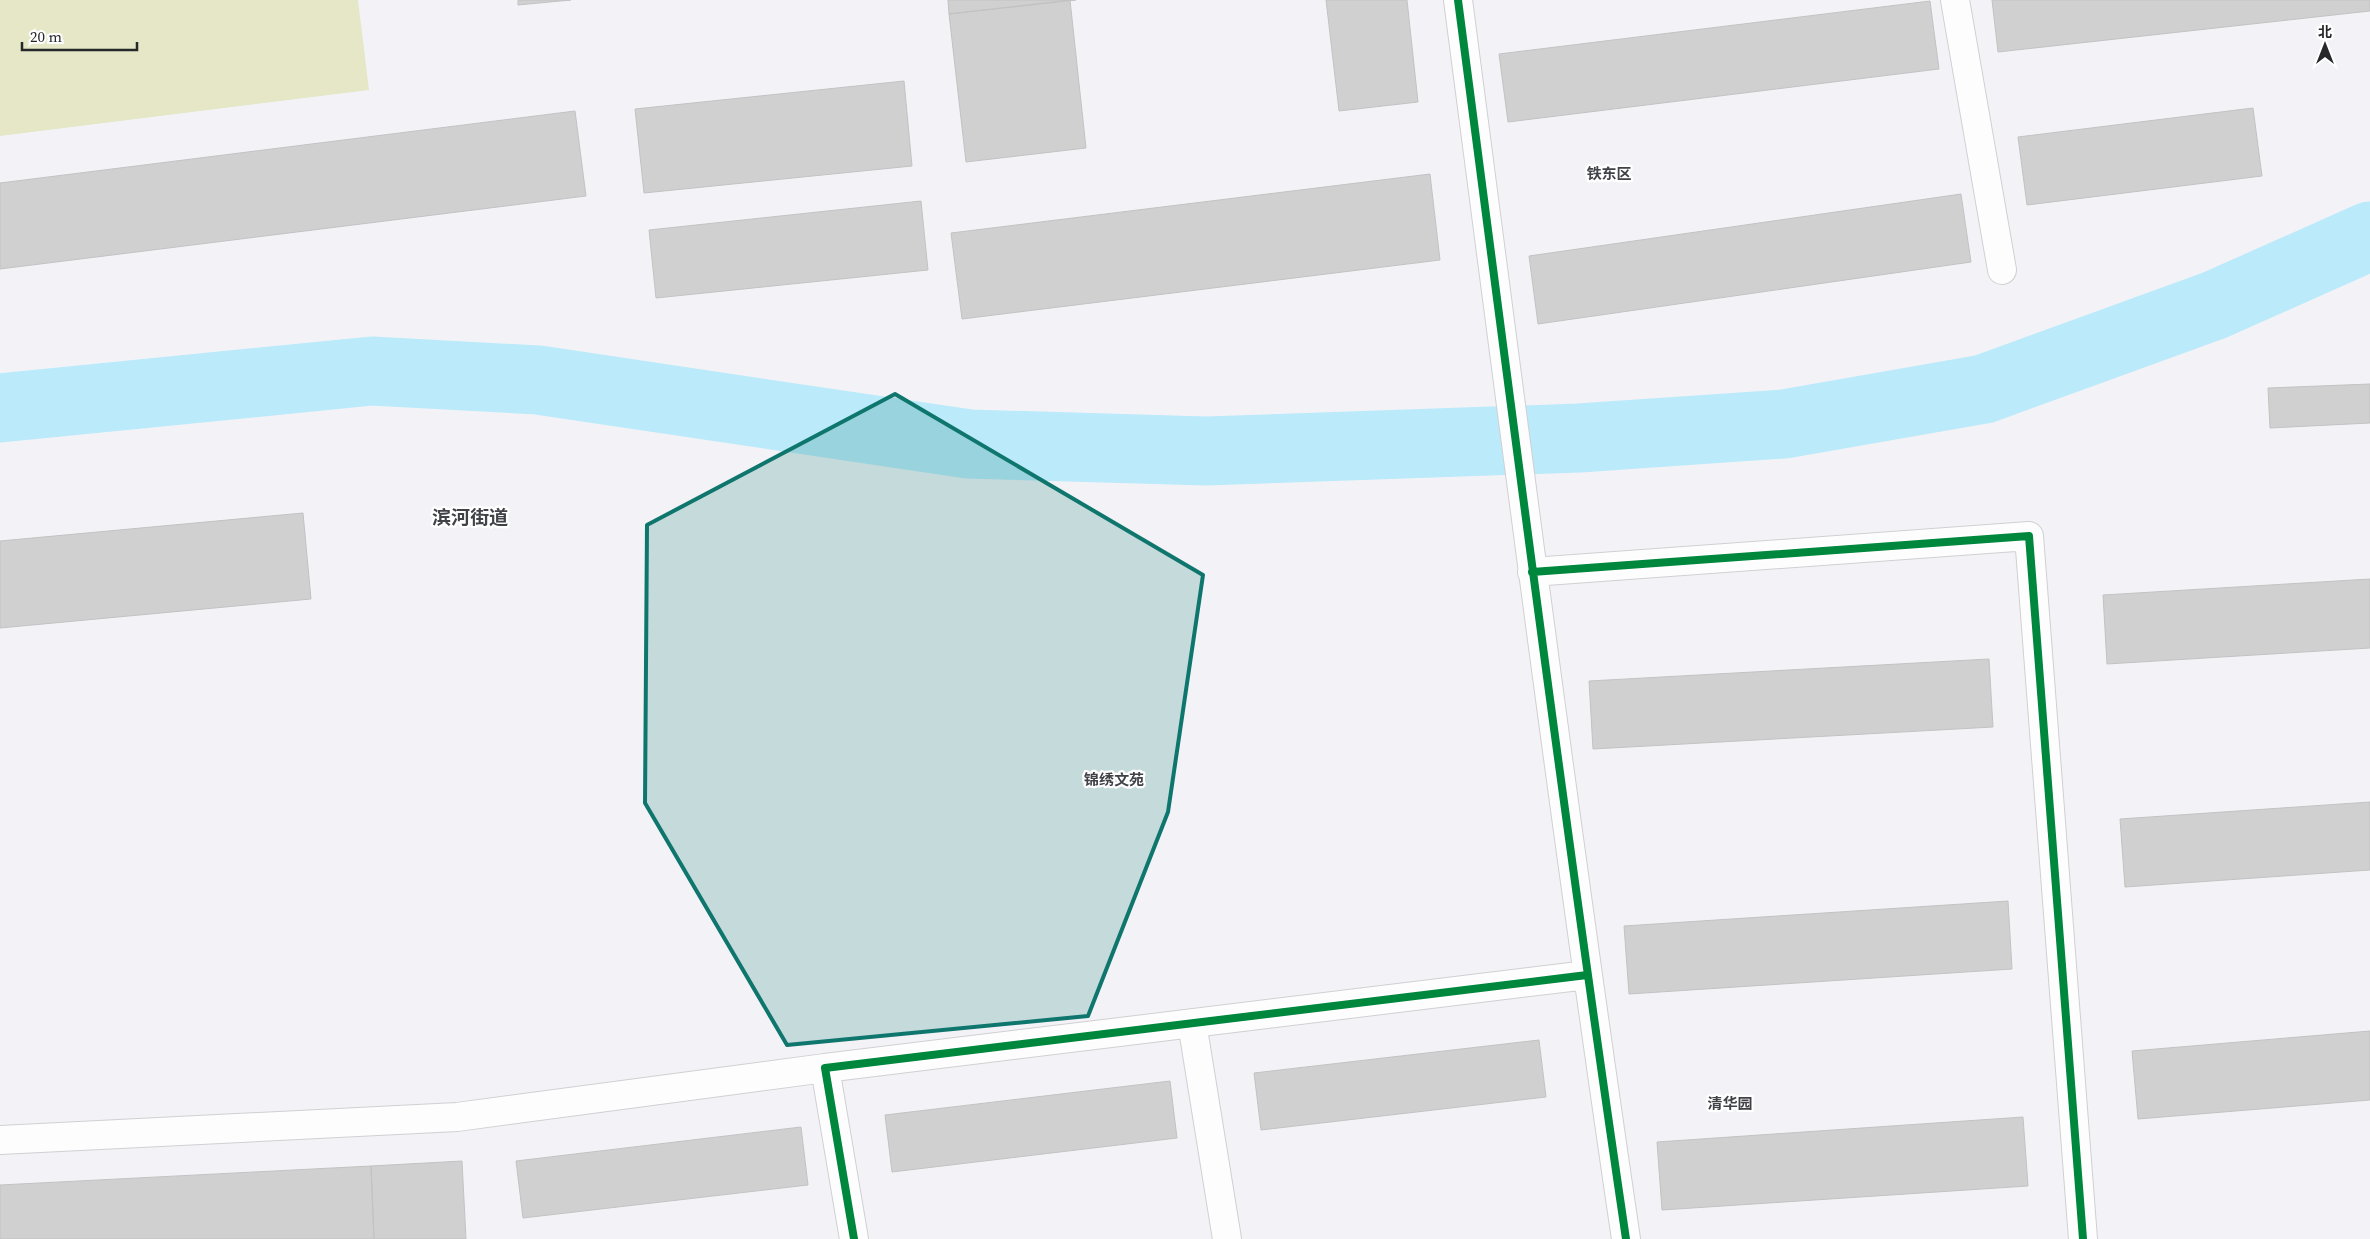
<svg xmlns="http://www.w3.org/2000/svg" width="2370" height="1239" font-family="'Source Serif 4','Noto Sans SC',serif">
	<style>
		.green { fill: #e5e7c7 }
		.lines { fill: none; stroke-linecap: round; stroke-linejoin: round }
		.river { stroke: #bbeafa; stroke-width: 69 }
		.building { fill: #d1d0d0; stroke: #c3c2c3 }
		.street-casing { stroke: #d0d0d3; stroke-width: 30 }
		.street { stroke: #fdfdfe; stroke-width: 28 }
		.cycleway-casing { stroke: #fff; stroke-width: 11 }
		.cycleway { stroke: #00873e; stroke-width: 8 }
		.marked { fill: #0f766e; fill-opacity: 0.2; stroke: #0f766e; stroke-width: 4; stroke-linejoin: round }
		.labels { text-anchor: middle; stroke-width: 4.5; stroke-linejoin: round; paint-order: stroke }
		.neighbourhood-label { font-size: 15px; font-weight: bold; fill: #414248; stroke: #fff }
		.district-label { font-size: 19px; font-weight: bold; fill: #414248; stroke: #fff }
	</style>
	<rect width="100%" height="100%" fill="#f3f3f7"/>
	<path class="green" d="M 0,0 L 358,0 L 369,90 L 0,136 Z"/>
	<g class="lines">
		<path class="river" d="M 0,408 L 372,371 L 538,380 L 969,444 L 1206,451 L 1579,438 L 1784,424 L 1984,389 L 2215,305 L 2370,236"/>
	</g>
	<path class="building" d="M 518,0 L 571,0 L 518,5 Z
		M 948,0 L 1076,0 L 949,14 Z
		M 1070,0 L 1086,148 L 966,162 L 949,14 Z
		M 1326,0 L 1407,0 L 1418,102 L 1339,111 Z
		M 1992,0 L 2370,0 L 2370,11 L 1998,52 Z
		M 1930,1 L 1939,69 L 1508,122 L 1499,54 Z
		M 904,81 L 912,166 L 644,193 L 635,109 Z
		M 2253,108 L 2262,176 L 2027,205 L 2018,137 Z
		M 575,111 L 586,196 L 0,269 L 0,183 Z
		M 1430,174 L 1440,260 L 962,319 L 951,233 Z
		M 1961,194 L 1971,262 L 1538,324 L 1529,256 Z
		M 921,201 L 928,270 L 656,298 L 649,230 Z
		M 2370,384 L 2370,423 L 2270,428 L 2268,388 Z
		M 303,513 L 311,599 L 0,628 L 0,541 Z
		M 2370,579 L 2370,648 L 2107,664 L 2103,595 Z
		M 1989,659 L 1993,727 L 1593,749 L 1589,681 Z
		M 2370,802 L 2370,870 L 2125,887 L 2120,819 Z
		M 2008,901 L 2012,969 L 1629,994 L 1624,926 Z
		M 2370,1031 L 2370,1100 L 2138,1119 L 2132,1051 Z
		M 1539,1040 L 1546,1097 L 1261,1130 L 1254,1073 Z
		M 1170,1081 L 1177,1138 L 892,1172 L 885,1115 Z
		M 2023,1117 L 2028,1186 L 1662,1210 L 1657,1142 Z
		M 801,1127 L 808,1185 L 523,1218 L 516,1161 Z
		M 462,1161 L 466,1239 L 374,1239 L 371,1166 Z
		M 371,1166 L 374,1239 L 0,1239 L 0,1185 Z"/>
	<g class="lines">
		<g class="street-casing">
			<path id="street" d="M 1458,0 C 1512,413 1565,827 1626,1239
				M 1955,0 L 2002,270
				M 1532,572 L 2029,536 L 2083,1239
				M 1192,1023 L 1227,1239
				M 0,1140 L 457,1117 L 825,1068
				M 854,1239 L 825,1068 L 1587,975"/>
		</g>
		<use href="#street" class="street"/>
		<g class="cycleway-casing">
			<path id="cycleway" d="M 1458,0 C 1512,413 1565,827 1626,1239
				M 1532,572 L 2029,536 L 2083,1239
				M 854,1239 L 825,1068 L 1587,975"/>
		</g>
		<use href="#cycleway" class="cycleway"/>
	</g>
	<path class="marked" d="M 895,394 L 1203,575 L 1168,812 L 1088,1016 L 787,1045 L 645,803 L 647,525 Z"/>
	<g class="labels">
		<g class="neighbourhood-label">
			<text x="1609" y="179">铁东区</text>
			<text x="1114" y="785">锦绣文苑</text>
			<text x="1730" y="1109">清华园</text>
		</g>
		<g class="district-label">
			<text x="470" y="524">滨河街道</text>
		</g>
	</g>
	<g transform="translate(2325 45)" stroke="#ffffff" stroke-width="4" paint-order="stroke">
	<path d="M0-4L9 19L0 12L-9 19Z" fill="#27282a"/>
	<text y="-8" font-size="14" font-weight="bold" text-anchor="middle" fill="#27282a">北</text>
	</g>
	<path d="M22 42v8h115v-8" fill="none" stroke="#27282a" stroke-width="2.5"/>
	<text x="30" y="42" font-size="15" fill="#27282a" stroke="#ffffff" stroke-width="4" paint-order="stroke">20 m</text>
</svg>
